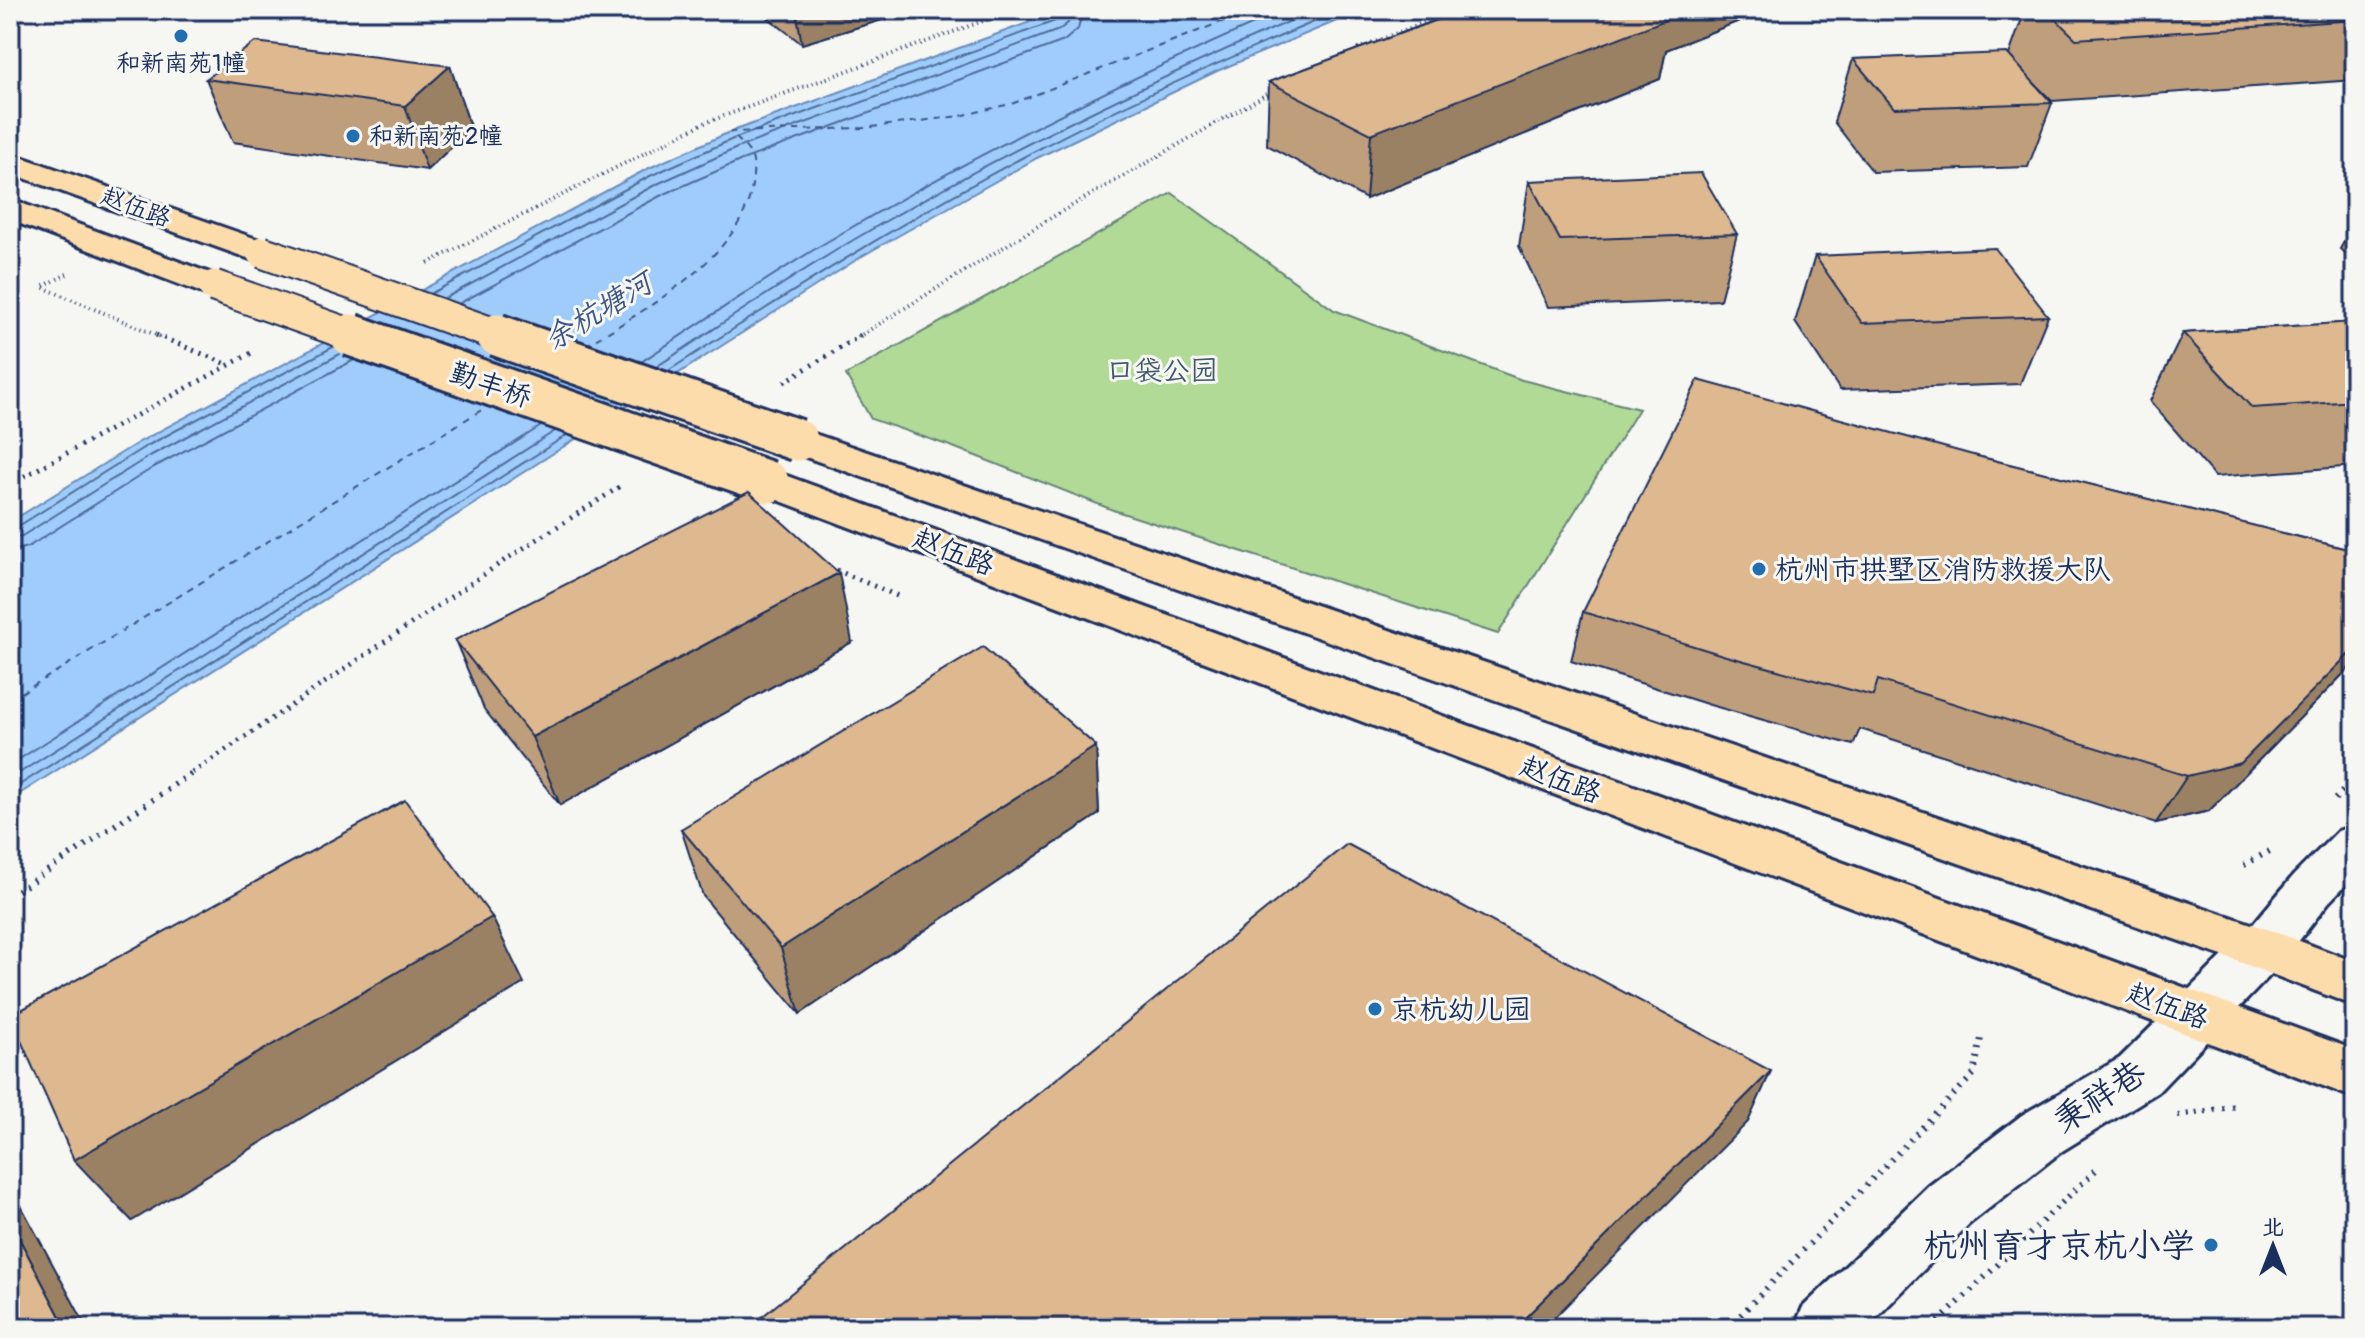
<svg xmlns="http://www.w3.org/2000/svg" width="2365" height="1338" font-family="Pangolin,'LXGW WenKai TC',sans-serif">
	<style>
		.green { fill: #b1da96; stroke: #66847a; stroke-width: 2 }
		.water { fill: #9fccfa; stroke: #6a8dbc; stroke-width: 2 }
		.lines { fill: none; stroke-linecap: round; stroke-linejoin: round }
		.shore { stroke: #506e9c; stroke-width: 2 }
		.ferry { stroke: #3c5685; stroke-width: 2; stroke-dasharray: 7 6; stroke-linecap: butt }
		.minor-casing { stroke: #1b2f5e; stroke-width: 6 }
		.major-casing { stroke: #1b2f5e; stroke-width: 6 }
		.path-far2 { stroke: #1b2f5e; stroke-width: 4; stroke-dasharray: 1 4; stroke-linecap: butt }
		.path-far1 { stroke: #1b2f5e; stroke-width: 5; stroke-dasharray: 2 6; stroke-linecap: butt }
		.path { stroke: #1b2f5e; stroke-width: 6; stroke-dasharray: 2 7; stroke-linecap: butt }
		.minor { fill: #f6f6f2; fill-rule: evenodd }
		.major { fill: #fddcac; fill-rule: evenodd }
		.major-bridge-far1-casing { stroke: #1b2f5e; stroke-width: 35; stroke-linecap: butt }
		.major-bridge-casing { stroke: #1b2f5e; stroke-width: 47; stroke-linecap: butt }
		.major-bridge-far1 { stroke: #fddcac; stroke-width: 31 }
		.major-bridge { stroke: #fddcac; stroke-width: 41 }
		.wall { fill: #bf9e7b; stroke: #1b2f5e; stroke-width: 2 }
		.shaded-wall { fill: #9b8164; stroke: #1b2f5e; stroke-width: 2 }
		.building { fill: #deb88f; stroke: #1b2f5e; stroke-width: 2 }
		.poi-dot { fill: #1f6fb2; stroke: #f6f6f2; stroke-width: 3 }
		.labels { text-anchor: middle; stroke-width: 6; stroke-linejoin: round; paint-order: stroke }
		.far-poi-label { font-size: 24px; fill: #1b2f5e; stroke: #f6f6f2 }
		.far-street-label { font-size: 24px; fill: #1b2f5e; stroke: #f6f6f2 }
		.park-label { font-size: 28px; fill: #405a6c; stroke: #f6f6f2 }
		.street-label { font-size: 28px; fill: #1b2f5e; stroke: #f6f6f2 }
		.poi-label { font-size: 28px; fill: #1b2f5e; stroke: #f6f6f2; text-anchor: start }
		.water-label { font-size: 30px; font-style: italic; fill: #3c5685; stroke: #f6f6f2 }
		.near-street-label { font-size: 34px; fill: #1b2f5e; stroke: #f6f6f2 }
		.near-poi-label { font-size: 34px; fill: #1b2f5e; stroke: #f6f6f2; text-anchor: end }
	</style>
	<rect width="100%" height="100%" fill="#f6f6f2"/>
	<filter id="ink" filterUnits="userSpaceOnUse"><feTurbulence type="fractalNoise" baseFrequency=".0125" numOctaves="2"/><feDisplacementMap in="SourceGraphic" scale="16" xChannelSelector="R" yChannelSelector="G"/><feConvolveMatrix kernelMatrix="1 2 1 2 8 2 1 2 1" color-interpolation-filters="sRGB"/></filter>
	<g filter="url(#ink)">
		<path class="green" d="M 1172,193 L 1334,310 L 1522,380 L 1639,409 L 1498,634 L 1113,510 L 953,447 L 871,419 L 846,375 Z"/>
		<path class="water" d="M 1063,10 L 1363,10 L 1217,71 L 1037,158 L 864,255 L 10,800 L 10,522 L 139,442 L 647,169 L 730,132 Z"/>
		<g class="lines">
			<path class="shore" d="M 432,293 L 650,176 L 733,139 L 1055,21 L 1061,10
				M 445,298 L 655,185 L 737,148 L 1059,30 L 1068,23 L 1071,10
				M 460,303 L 660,196 L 742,160 L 1064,41 L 1078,29 L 1083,10
				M 641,362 C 702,322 762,281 825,243 C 973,155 1128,78 1286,10
				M 656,367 C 722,324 787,279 855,239 C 1003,151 1158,78 1316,10
				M 668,371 C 787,294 907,218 1033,152 C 1133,99 1238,54 1342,10
				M 10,528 L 17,527 L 143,448 L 333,347
				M 10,538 L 22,536 L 148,457 L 340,354
				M 10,551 L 28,547 L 154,467 L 354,360
				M 10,765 L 541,426
				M 10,779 L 555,431
				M 10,791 L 567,435"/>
			<path class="ferry" d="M 585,346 C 641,312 743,257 752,185 C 753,175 755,163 751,155 C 746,146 737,139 730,132 L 864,128 L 960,116 L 1014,103 L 1252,10
				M 10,700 L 488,406"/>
			<g class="minor-casing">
				<path id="minor" d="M 2355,825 L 2355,875 L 2328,903 L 2281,964 L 2158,1092 L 2062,1151 L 1969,1224 L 1866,1328 L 1794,1328 L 1803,1307 L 1929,1186 L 2022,1115 L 2120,1058 L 2245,934 L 2294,875 L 2338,831 Z"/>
			</g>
			<g class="major-casing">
				<path id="major" d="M 10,153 L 274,245 L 279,252 L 274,259 L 262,262 L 250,259 L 10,173 Z
					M 10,199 L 226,279 L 231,286 L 226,293 L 214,296 L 202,293 L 10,220 Z
					M 797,428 L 2281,934 L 2355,962 L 2355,1006 L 2245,964 L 783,449 L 778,440 L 783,431 Z
					M 768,469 L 2355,1050 L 2355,1098 L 754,491 L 748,482 L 754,473 Z"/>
			</g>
			<path class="path-far2" d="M 1358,49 L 1453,10
				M 428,263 L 702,124 L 1013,10
				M 67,274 L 42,287 L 161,337
				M 858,337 L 1059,213 L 1274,90"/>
			<path class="path-far1" d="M 156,335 L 227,364
				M 784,382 L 861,335
				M 10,484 L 255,351
				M 829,567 L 902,598
				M 192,773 L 505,560 L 624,484"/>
			<path class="path" d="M 2335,799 L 2355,779
				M 2244,865 L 2275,848
				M 10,896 L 195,771
				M 2178,1116 L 2236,1106
				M 1728,1328 L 1974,1074 L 1982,1033
				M 1932,1328 L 2098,1168"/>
			<use href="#minor" class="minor"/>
			<use href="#major" class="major"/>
			<g class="major-bridge-far1-casing">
				<path id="major-bridge-far1" d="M 262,252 L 503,337
					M 214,286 L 357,337"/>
			</g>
			<g class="major-bridge-casing">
				<path id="major-bridge" d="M 351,335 L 768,482
					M 497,335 L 797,440"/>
			</g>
			<use href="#major-bridge-far1" class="major-bridge-far1"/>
			<use href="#major-bridge" class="major-bridge"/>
		</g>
		<path class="wall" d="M 758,10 L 883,10 L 885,19 L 802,44 Z
			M 1464,10 L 1767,10 L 1666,50 L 1660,79 L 1366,199 L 1267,145 L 1269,82 Z
			M 2025,10 L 2355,10 L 2355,80 L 2052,101 L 2033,82 L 2052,103 L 2028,167 L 1873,172 L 1834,122 L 1853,59 L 2009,55 Z
			M 450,66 L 471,129 L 427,170 L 233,142 L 206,79 Z
			M 1529,181 L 1737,234 L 1720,300 L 1548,307 L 1519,246 Z
			M 2355,222 L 2355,262 L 2340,249 Z
			M 1815,256 L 2048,316 L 2020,384 L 1840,390 L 1795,322 Z
			M 2355,322 L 2355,466 L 2215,477 L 2150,401 L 2183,333 Z
			M 1973,455 L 2355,551 L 2355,662 L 2209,811 L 2156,823 L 1860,729 L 1853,745 L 1710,705 L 1571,661 L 1583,612 Z
			M 455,640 L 852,642 L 560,805 L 484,709 Z
			M 1096,746 L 1099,814 L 800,1014 L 703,896 L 681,829 Z
			M 2355,1318 L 2355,1328 L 2344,1328 Z"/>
		<path class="shaded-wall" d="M 796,10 L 883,10 L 885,19 L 802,44 Z
			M 1641,10 L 1767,10 L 1666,50 L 1660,79 L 1366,199 L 1371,134 Z
			M 450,66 L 471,129 L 427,170 L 405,106 Z
			M 839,573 L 852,642 L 560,805 L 532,737 Z
			M 2355,648 L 2355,662 L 2209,811 L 2156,823 L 2187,776 Z
			M 1096,746 L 1099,814 L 800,1014 L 781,948 Z
			M 492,917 L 524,983 L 132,1221 L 74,1160 Z
			M 1771,1071 L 1748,1122 L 1544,1328 L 1515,1328 Z
			M 10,1186 L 12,1189 L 87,1328 L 66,1328 L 10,1221 Z"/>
		<path class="building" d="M 1464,10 L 1657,10 L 1673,17 L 1371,134 L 1269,82 Z
			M 2046,10 L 2355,10 L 2355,20 L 2076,39 Z
			M 255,42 L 450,66 L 405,106 L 206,79 Z
			M 2007,53 L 2052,103 L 1894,108 L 1853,59 Z
			M 1701,173 L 1737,234 L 1560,240 L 1529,181 Z
			M 1995,248 L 2048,316 L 1862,323 L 1815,256 Z
			M 2355,322 L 2355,401 L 2252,408 L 2183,333 Z
			M 1698,380 L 1973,455 L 2355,551 L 2355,648 L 2241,763 L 2187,776 L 1878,680 L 1873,696 L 1726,656 L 1583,612 Z
			M 749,492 L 839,573 L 532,737 L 455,640 Z
			M 983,647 L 1096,746 L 781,948 L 681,829 Z
			M 405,800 L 492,917 L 74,1160 L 10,1016 Z
			M 1347,844 L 1771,1071 L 1515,1328 L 748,1328 Z
			M 10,1221 L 66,1328 L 10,1328 Z
			M 2355,1319 L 2355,1328 L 2349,1328 Z"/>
	</g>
	<g class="poi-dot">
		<circle cx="181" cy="36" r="8"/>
		<circle cx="353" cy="136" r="8"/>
		<circle cx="1759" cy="569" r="8"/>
		<circle cx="1375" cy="1009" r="8"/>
		<circle cx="2211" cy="1245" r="8"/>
	</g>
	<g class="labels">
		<g class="far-poi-label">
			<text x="181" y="71">和新南苑1幢</text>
			<text x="369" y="144" text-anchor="start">和新南苑2幢</text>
		</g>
		<g class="far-street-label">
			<text transform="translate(136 207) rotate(20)" y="8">赵伍路</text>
		</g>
		<g class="park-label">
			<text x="1162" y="380">口袋公园</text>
		</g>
		<g class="street-label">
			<text transform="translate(491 384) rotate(19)" y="10">勤丰桥</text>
			<text transform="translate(954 551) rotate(21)" y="10">赵伍路</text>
			<text transform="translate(1561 779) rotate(21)" y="10">赵伍路</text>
			<text transform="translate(2168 1005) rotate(20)" y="10">赵伍路</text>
		</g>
		<g class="poi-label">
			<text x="1775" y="579">杭州市拱墅区消防救援大队</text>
			<text x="1391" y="1019">京杭幼儿园</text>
		</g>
		<g class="water-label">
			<text transform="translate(598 311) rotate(-31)" y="10">余杭塘河</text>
		</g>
		<g class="near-street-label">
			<text transform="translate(2099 1096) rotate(-33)" y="12">秉祥巷</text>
		</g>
		<g class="near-poi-label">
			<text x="2195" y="1257">杭州育才京杭小学</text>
		</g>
	</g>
	<rect width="2365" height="1338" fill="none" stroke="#f6f6f2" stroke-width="40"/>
	<rect x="20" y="20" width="2325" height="1298" fill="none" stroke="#1b2f5e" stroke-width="3" filter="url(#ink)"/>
	<g transform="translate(2273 1246)" stroke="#f6f6f2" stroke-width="6" paint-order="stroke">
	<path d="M0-6L14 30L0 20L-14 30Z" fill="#1b2f5e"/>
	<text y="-12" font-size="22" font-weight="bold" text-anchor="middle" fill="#1b2f5e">北</text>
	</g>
</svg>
